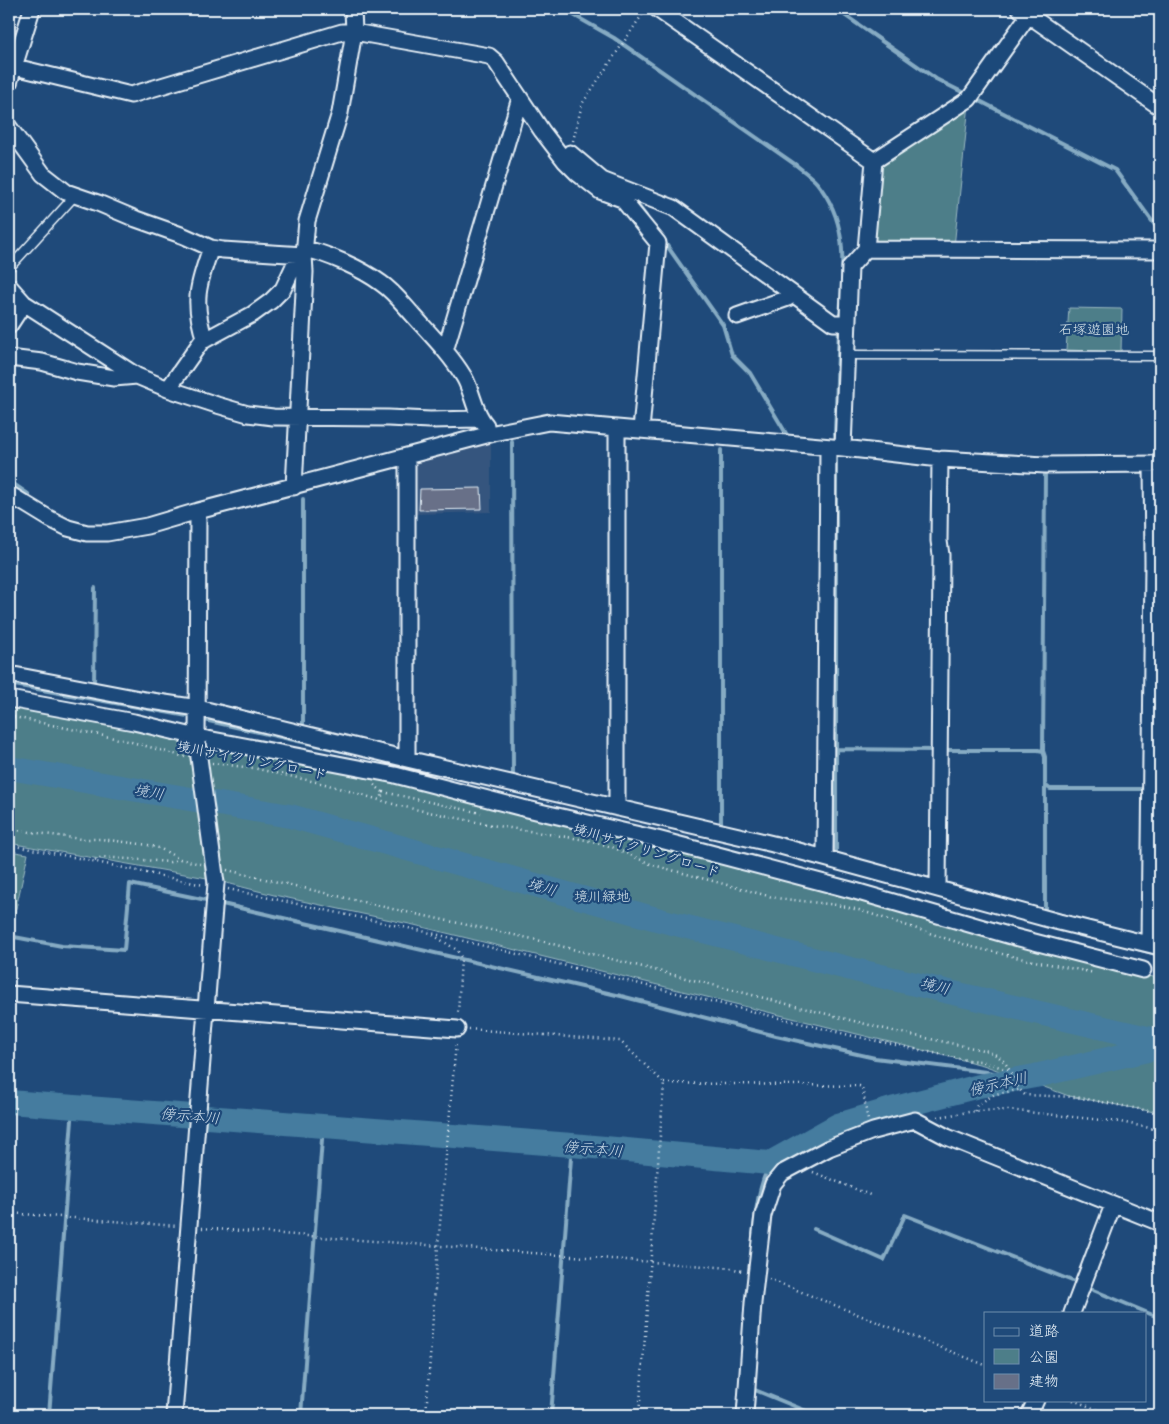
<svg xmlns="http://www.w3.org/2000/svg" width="1169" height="1424" font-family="Kalam,'Klee One',sans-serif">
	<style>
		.built { fill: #35557e }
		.green { fill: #4d7e89; stroke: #9ab8c0 }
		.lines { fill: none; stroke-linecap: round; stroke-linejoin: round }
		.stream { stroke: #86abc3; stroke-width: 4 }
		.river { stroke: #447c9f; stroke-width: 24 }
		.building { fill: #677088; stroke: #e8f1f8 }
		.lane-casing { stroke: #e8f1f8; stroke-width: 11 }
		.street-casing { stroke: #e8f1f8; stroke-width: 19 }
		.path { stroke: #e8f1f8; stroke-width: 2.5; stroke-dasharray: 1 4; stroke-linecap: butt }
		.lane { stroke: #1f4a7a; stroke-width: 8 }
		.street { stroke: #1f4a7a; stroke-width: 15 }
		.street-bridge-casing { stroke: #e8f1f8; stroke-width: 19; stroke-linecap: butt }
		.street-bridge { stroke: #1f4a7a; stroke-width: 15 }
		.labels { text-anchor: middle; stroke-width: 4.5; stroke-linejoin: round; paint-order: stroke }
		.park-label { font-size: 14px; fill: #d1e0e7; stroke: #1f4a7a }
		.street-label { font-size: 14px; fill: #e8f1f8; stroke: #1f4a7a }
		.water-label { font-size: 15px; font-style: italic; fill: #cfdfeb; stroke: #1f4a7a }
	</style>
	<rect width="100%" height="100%" fill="#1f4a7a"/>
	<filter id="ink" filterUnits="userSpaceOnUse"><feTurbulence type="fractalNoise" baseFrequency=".02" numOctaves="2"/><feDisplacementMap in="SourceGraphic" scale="10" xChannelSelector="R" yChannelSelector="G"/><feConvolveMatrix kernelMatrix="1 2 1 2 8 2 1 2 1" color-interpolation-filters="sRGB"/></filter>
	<g filter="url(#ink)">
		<path class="built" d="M 491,441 L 491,512 L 410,514 L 413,463 Z"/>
		<path class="green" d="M 969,104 L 954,247 L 872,247 L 878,164 Z
			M 1069,308 L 1122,309 L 1121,352 L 1066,350 Z
			M 9,695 L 814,877 L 1160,979 L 1160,1113 L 1069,1096 L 983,1065 L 414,925 L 274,895 L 207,878 L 9,843 Z
			M 9,851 L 28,854 L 11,931 L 9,931 Z"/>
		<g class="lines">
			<path class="stream" d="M 563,9 L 614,38 L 796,165 C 803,171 811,176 817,183 C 851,225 842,270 840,320
				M 836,9 L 936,79 L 968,95
				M 974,98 L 1115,170 L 1160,232
				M 634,200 L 646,216
				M 663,240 L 723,325 L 732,355 L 750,373 L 787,435
				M 512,442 L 513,779
				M 836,445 L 835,433 L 839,327
				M 9,481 L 28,494
				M 303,499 L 303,729
				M 9,684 L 193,717
				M 94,686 L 95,588
				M 200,719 L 342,751
				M 836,749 L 935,750
				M 942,750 L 1038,750 L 1043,751 L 1045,757 L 1045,785 L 1050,789 L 1148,789
				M 1043,751 L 1045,475
				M 1045,785 L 1045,915
				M 721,827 L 721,450
				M 836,857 L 836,452
				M 218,903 L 621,996 L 776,1036 L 875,1058 L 994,1073 L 1000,1077 L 1000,1083
				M 9,936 L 62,946 L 124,950 L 130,884 L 211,901
				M 1130,947 L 1160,955
				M 814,1229 L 884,1260 L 905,1215 L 1080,1284
				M 753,1234 C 756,1208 759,1186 770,1163
				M 1086,1287 L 1160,1318
				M 750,1388 L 816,1415
				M 49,1415 L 73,1107
				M 301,1415 L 323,1126
				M 551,1415 L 572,1145"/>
			<path class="river" d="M 9,768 L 290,816 L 660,920 L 855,970 L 1160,1041
				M 9,1102 L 572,1145 L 770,1163 L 838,1125 L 895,1108 L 979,1086 L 1035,1076 L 1160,1047"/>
		</g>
		<path class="building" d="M 481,488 L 482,509 L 419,510 L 420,489 Z"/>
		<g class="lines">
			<g class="lane-casing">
				<path id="lane" d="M 9,268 L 71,200 L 73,195
					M 846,355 L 1160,356"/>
			</g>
			<g class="street-casing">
				<path id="street" d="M 657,9 L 874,161
					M 1020,9 L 1160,107
					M 9,64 L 15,67 L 131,95 L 342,32 L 354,32 L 489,56 L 496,62 L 542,131 L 565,161 L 577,173 L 600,191 L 622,199 L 658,243 L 641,430
					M 9,83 L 32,9
					M 9,127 L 43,174 L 66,192 L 98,203 L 136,219 L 184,236 L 211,248 L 223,250 L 304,255
					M 570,153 L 602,180 L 674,208 L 833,323 L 847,323
					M 874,161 L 969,99 L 1033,9
					M 304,249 C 327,253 362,269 381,283 C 393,291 403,304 413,315 C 431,335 450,354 464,377 C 473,392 474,413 486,425
					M 866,249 L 874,161
					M 9,286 L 24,303 L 137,376 L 168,389 L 217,405 L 248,414 L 273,417 L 388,418 L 430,420 L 479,419
					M 737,316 L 788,298 L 792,294
					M 9,326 L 24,303
					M 205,340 C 192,302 198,284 211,248
					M 445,351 L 520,98
					M 9,358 L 42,362 L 77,372 L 114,378 L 137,376
					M 168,389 L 201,342 L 253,314 L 271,301 L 283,289 L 299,255
					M 843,448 L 850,267 L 866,249 L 1160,250
					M 294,487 L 305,272 L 304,255 L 307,221 L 340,113 L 354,32 L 353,9
					M 9,494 L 50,519 L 68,528 L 87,533 L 107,533 L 147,526 L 198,511 L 494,433 L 549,422 L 843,448 L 940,459 L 1045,465 L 1160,464
					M 9,674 L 145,700 L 198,708 L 407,759 L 773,844 L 1059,922 L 1160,947
					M 9,699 L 134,722 L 197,737 L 395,775 L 523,808 L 657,839 L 855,891 L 1011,936 L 1143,970
					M 197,743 L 198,511
					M 407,759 L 407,457
					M 617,808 L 617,428
					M 825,857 L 828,447
					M 938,888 L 941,555 L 939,541 L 940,459
					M 1149,943 L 1153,563 L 1152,464
					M 9,994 L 457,1029
					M 1072,1313 L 1113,1205
					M 174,1415 L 216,883
					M 745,1415 L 753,1303 L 763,1215 L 773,1184 L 782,1173 L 829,1148 L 873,1131 L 915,1120 L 947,1137 L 1160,1223
					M 1029,1415 L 1036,1400"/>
			</g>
			<path class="path" d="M 573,141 L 582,104 L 644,12
				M 9,716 L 128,741 L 185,757
				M 212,763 L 253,768 L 325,784 L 400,806 L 491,825 L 586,840 L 612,847 L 653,865 L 776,898 L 837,905 L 859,910 L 972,947 L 1024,959 L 1095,973
				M 374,785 L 383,792 L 381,800
				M 383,792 L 481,813
				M 9,829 L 81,839 L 101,839 L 148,845 L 159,848 L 180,859 L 200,864
				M 9,845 L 78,858 L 203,885
				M 95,860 L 102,857 L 170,862 L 178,860
				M 227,870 L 397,910 L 533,939 L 897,1032 L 988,1051 C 1015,1062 1007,1079 1025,1095 L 1076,1097 L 1160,1113
				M 228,889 L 431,933 L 853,1036 L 967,1060 L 981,1061 L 1009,1070
				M 433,935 L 457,950 L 461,957 L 458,1015
				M 1154,972 L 1160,974
				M 469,1029 L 620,1041 L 664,1083 L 639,1415
				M 664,1083 L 859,1086 L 862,1087 C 865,1098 865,1109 868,1120
				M 975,1111 L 977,1105 L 995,1094 L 1019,1090
				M 938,1117 L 975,1111 L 1008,1110 L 1120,1122 L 1160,1130
				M 813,1172 L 870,1195
				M 9,1213 L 177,1226
				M 202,1228 L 731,1268 L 742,1271
				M 769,1279 L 985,1365
				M 1073,1400 L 1110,1415
				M 426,1415 L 438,1246 L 456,1043"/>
			<use href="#lane" class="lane"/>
			<use href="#street" class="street"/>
			<g class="street-bridge-casing">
				<path id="street-bridge" d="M 197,743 L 216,883"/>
			</g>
			<use href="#street-bridge" class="street-bridge"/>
		</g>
	</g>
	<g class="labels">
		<g class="park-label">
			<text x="1094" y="334">石塚遊園地</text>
			<text x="602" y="901">境川緑地</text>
		</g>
		<g class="street-label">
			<text transform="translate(252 760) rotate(11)" y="5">境川サイクリングロード</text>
			<text transform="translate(647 850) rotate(17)" y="5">境川サイクリングロード</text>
		</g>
		<g class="water-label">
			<text transform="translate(149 792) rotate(10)" y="5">境川</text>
			<text transform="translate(542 887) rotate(16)" y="5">境川</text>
			<text transform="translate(935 986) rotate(14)" y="5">境川</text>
			<text transform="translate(998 1084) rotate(-13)" y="5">傍示本川</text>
			<text transform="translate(190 1116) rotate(5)" y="5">傍示本川</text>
			<text transform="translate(593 1149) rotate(5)" y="5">傍示本川</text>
		</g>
	</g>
	<rect width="1169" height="1424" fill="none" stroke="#1f4a7a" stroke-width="30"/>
	<rect x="15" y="15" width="1139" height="1394" fill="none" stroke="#e8f1f8" stroke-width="2" filter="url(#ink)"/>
	<rect x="984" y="1312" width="162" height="90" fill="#1f4a7a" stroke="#6f8dac"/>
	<rect x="994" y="1328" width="25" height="8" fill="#1f4a7a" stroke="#6f8dac"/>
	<text x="1029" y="1336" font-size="15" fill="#e8f1f8">道路</text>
	<rect x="994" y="1349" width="25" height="15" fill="#4d7e89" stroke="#6f8dac"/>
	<text x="1029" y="1362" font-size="15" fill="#e8f1f8">公園</text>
	<rect x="994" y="1374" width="25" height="15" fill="#677088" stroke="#6f8dac"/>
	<text x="1029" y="1386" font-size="15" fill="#e8f1f8">建物</text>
</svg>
